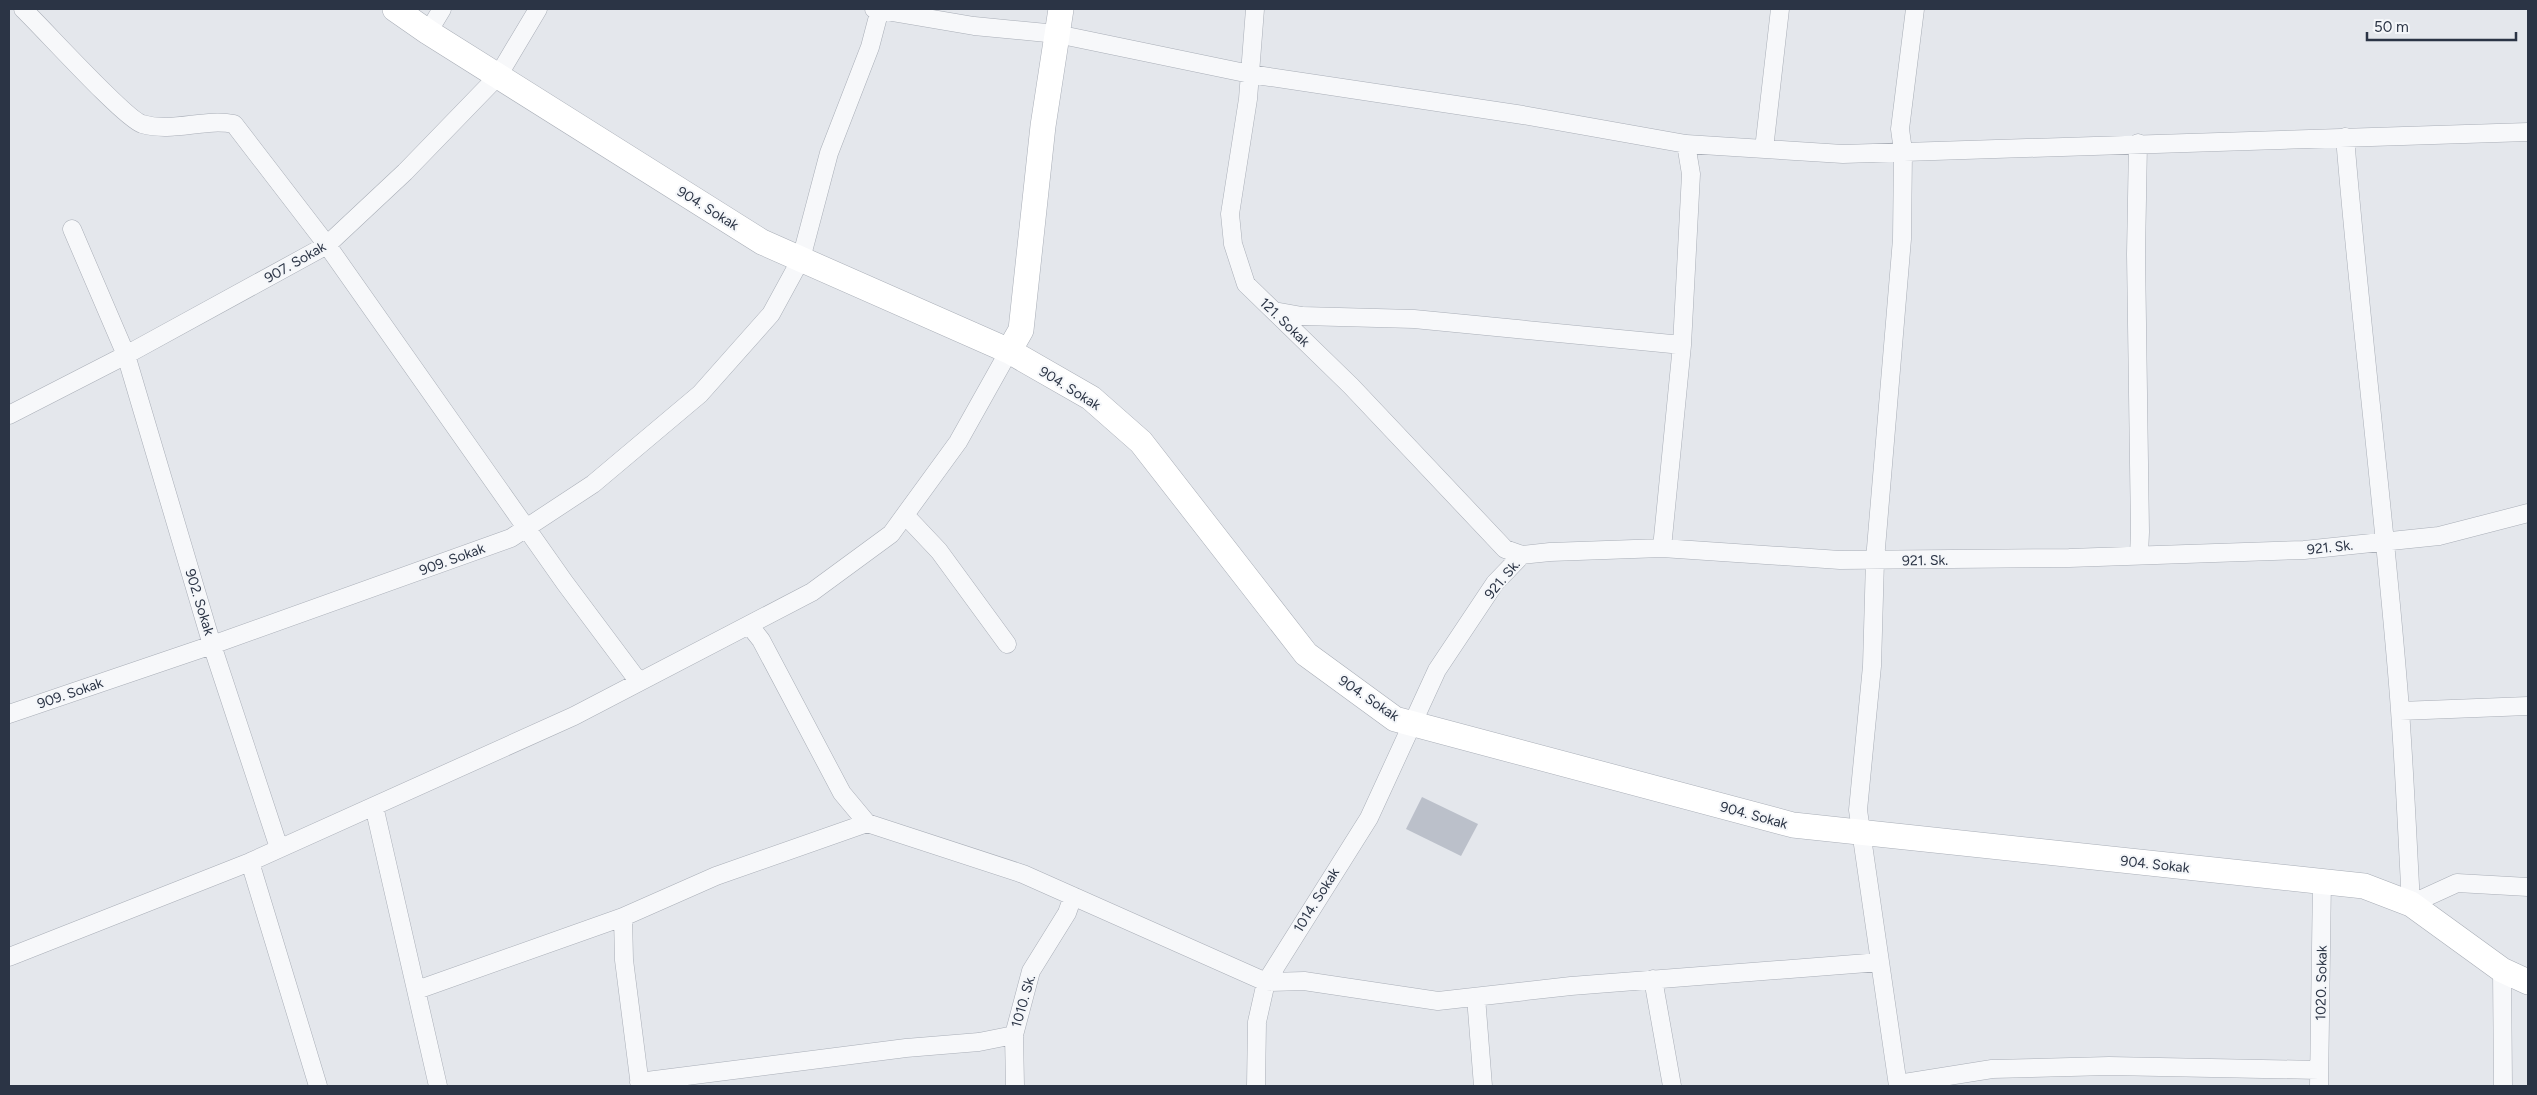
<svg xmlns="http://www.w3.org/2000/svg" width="2537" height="1095" font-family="Figtree,sans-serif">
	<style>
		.building { fill: #bbc0ca }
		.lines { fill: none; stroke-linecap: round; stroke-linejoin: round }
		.street-casing { stroke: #a9aeb7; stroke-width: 19 }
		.secondary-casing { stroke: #a9aeb7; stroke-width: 26 }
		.street { stroke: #f7f8fa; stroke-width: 18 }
		.secondary { stroke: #fff; stroke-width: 25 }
		.labels { text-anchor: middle; stroke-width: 4; stroke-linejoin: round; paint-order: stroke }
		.street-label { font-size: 14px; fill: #2b3445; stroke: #f4f6f9 }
	</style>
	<rect width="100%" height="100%" fill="#e4e7ec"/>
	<path class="building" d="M 1422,797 L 1478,824 L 1461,856 L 1406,829 Z"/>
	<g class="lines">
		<g class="street-casing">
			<path id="street" d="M 23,9 C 43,28 124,118 142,124 C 173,133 204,118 234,124 L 327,245 L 565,583 L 639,682
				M 874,9 L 974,26 L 1057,34 L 1250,74 L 1523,115 L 1686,144 L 1843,154 L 2528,132
				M 1255,9 L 1248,99 L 1230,214 L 1233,244 L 1246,284 L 1351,386 L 1505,549 L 1522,555
				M 428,32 L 442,9
				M 2345,137 C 2360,320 2383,501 2398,684 C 2404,757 2407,831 2411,904 L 2457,883 L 2528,887
				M 2138,143 L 2136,254 L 2140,532 L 2139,555
				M 1764,149 L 1780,9
				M 72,229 L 126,355 L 212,645 L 279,848
				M 1274,311 L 1302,316 L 1414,319 L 1682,345
				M 9,415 L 126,355 L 327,245 L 405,172 L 498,76 L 538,9
				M 905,515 L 939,551 L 1007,644
				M 1662,548 L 1682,345 L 1691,174 L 1686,144
				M 749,625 L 761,640 L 842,793 L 867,823 L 1023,874 L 1266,982 L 1304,981 L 1438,1001 L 1571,986 L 1880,962
				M 2400,711 L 2528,706
				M 9,714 L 212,645 L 511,538 L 593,484 L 700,394 L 771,314 L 801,259 L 829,153 L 870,47 L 880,9
				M 374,806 L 438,1086
				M 250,862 L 318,1086
				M 9,957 L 250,862 L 574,716 L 812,592 L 891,534 L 958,442 L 1009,351
				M 2502,970 L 2503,1086
				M 1653,979 L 1672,1086
				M 417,990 L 623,917
				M 1476,997 L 1483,1086
				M 639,1082 L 906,1048 L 979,1042 L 1014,1035
				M 1898,1084 L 1992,1069 L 2109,1066 L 2319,1070
				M 640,1086 L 624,960 L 623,917 L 716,876 L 867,823
				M 1015,1086 L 1014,1035 L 1031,971 L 1067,913 L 1073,896
				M 1256,1086 L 1257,1022 L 1266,982 L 1369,818 L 1437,670 L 1495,583 L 1522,555 L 1550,552 L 1662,548 L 1840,560 L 2069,558 L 2304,550 L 2439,536 L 2528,513
				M 1898,1086 L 1858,810 L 1872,666 L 1875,560 L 1902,239 L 1903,151 L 1900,129 L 1915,9
				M 2319,1086 L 2322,880"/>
		</g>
		<g class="secondary-casing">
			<path id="secondary" d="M 395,9 L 428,32 L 762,242 L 1009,351 L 1091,398 L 1141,442 L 1306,654 L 1395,719 L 1793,825 L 2364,886 L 2411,904 L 2502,970 L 2528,982
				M 1009,351 L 1021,330 L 1043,126 L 1061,9"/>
		</g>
		<use href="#street" class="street"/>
		<use href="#secondary" class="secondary"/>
	</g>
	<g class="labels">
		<g class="street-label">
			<text transform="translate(708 208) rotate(32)" y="5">904. Sokak</text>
			<text transform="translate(295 262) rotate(-30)" y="5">907. Sokak</text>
			<text transform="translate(1285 322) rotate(44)" y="5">121. Sokak</text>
			<text transform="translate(1070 388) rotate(32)" y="5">904. Sokak</text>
			<text transform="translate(2330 547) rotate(-6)" y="5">921. Sk.</text>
			<text transform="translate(452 559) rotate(-20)" y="5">909. Sokak</text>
			<text transform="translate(1925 560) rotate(-1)" y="5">921. Sk.</text>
			<text transform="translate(1502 579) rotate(-50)" y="5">921. Sk.</text>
			<text transform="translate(200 602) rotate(73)" y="5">902. Sokak</text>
			<text transform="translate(70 693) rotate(-19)" y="5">909. Sokak</text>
			<text transform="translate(1369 698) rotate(34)" y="5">904. Sokak</text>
			<text transform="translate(1754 815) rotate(15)" y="5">904. Sokak</text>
			<text transform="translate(2155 864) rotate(6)" y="5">904. Sokak</text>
			<text transform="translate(1316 900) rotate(-58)" y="5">1014. Sokak</text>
			<text transform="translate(2321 983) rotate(-89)" y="5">1020. Sokak</text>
			<text transform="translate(1023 1001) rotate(-74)" y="5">1010. Sk.</text>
		</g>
	</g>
	<rect width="2537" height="1095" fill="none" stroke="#2b3445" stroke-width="20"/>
	<path d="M2367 32v8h149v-8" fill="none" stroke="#2b3445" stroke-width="2.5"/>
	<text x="2374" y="32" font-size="15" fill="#2b3445" stroke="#f4f6f9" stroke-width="4" paint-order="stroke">50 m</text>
</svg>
